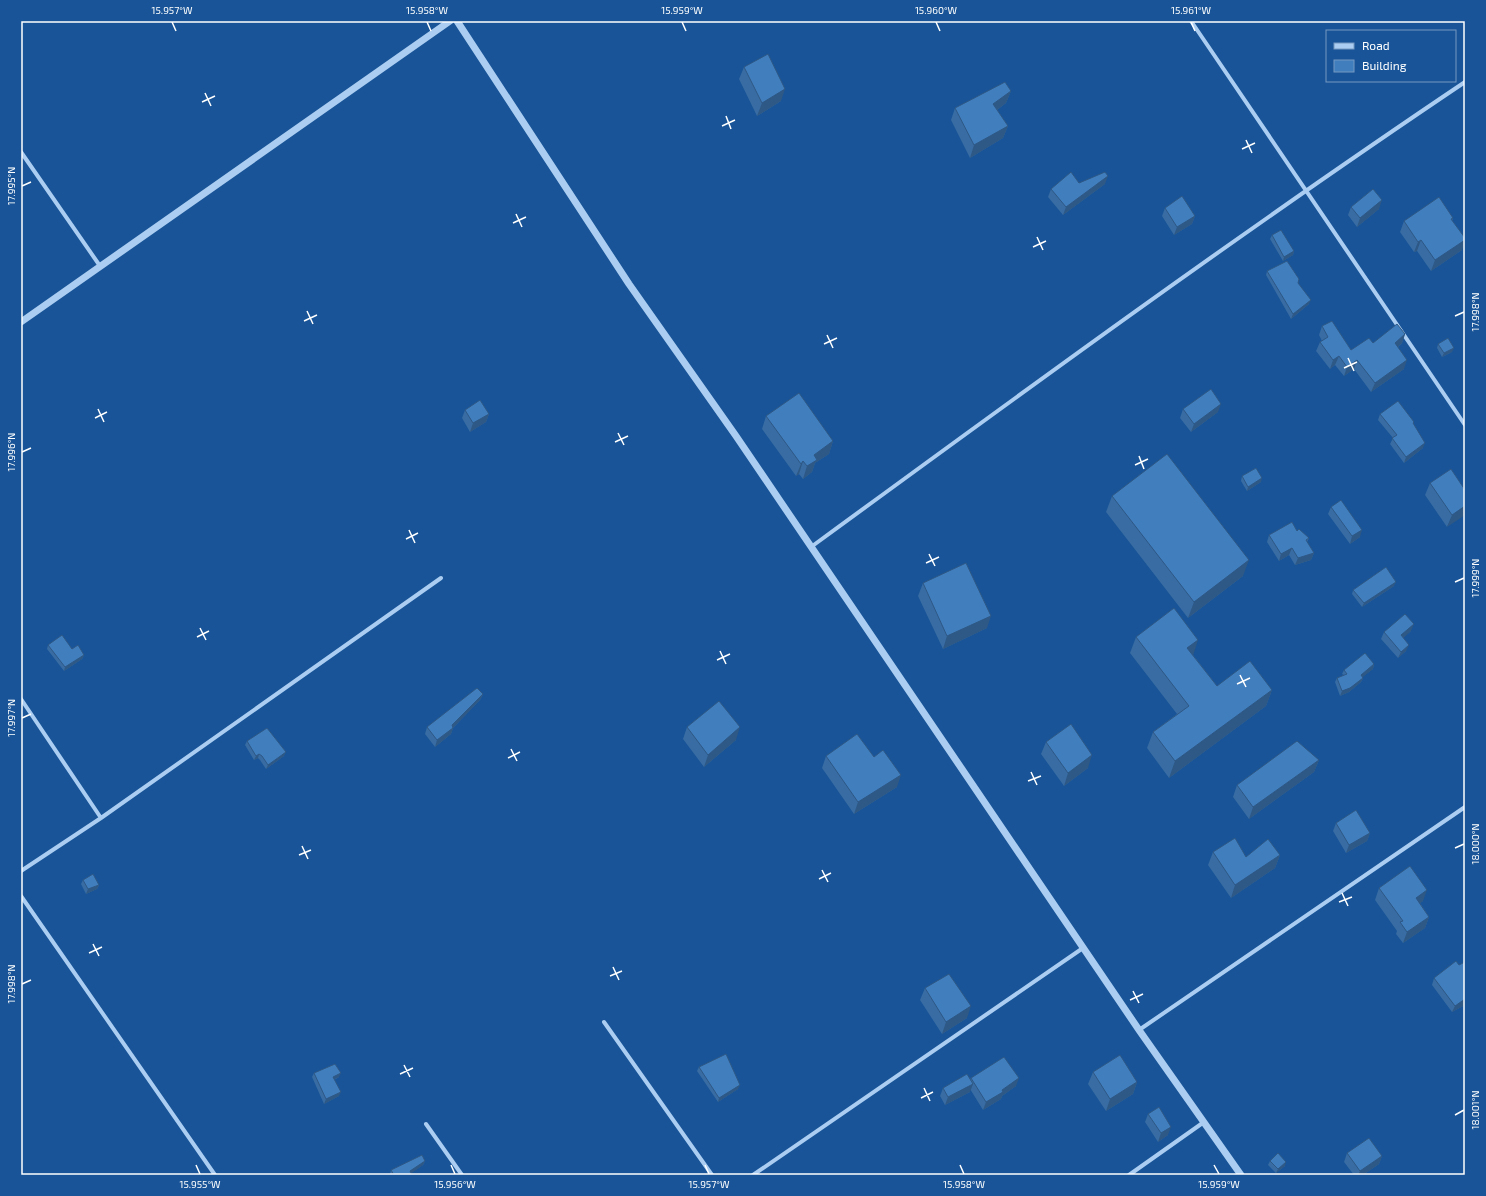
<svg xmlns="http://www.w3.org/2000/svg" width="1486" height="1196" font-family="'Exo 2',sans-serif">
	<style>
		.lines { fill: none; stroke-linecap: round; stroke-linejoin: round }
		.minor { stroke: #abcdf1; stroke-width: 4 }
		.tertiary { stroke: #abcdf1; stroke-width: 7 }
		.wall { fill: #386ca3 }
		.shaded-wall { fill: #2e5885 }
		.building { fill: #417ebe; stroke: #2e5885 }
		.ticks { fill: none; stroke: #fff; stroke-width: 1.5 }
		.neatline { fill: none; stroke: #fff; stroke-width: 1.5 }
		.ticks-label { font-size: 10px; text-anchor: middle; fill: #fff }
	</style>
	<rect width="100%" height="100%" fill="#185497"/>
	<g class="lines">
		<path class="minor" d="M 1191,21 L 1465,425
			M 21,152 L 100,266
			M 811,547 C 1027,389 1243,231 1465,82
			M 21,699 L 101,818
			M 21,871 L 101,818 L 441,578
			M 21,896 L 215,1175
			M 604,1022 L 712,1175
			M 1139,1030 L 1465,807
			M 426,1124 L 462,1175
			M 753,1175 L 1083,948
			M 1129,1175 L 1204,1122"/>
		<path class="tertiary" d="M 457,21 L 629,284 L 736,436 L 1139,1030 L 1241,1175
			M 21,322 L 450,21"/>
	</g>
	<path class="wall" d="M 744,67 L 781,101 L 757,116 L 739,79 Z
		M 1011,91 L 1006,103 L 997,110 L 1008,126 L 1003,138 L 970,158 L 951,120 L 955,108 Z
		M 1079,183 L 1105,184 L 1063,215 L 1048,197 L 1051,189 Z
		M 1351,207 L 1379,209 L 1357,227 L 1348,215 Z
		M 1165,208 L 1195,216 L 1192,224 L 1174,235 L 1162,216 Z
		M 1453,218 L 1452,221 L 1462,250 L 1431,271 L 1417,251 L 1414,252 L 1400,232 L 1404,221 Z
		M 1272,235 L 1294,251 L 1293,255 L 1283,261 L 1270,239 Z
		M 1267,271 L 1298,283 L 1309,304 L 1291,319 L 1266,275 Z
		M 1322,326 L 1351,350 L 1405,334 L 1402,343 L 1398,347 L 1404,369 L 1371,392 L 1354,369 L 1344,376 L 1335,365 L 1330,369 L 1316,351 L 1320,342 L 1322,341 L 1319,335 Z
		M 1438,344 L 1452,352 L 1442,357 L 1437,348 Z
		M 1183,409 L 1218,412 L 1191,432 L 1180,418 Z
		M 465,410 L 489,414 L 486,422 L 470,432 L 462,418 Z
		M 1380,414 L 1413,424 L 1423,448 L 1404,463 L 1390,444 L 1393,438 L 1378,420 Z
		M 766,416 L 833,441 L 829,454 L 815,463 L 812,472 L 803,479 L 799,474 L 796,476 L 762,429 Z
		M 1242,476 L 1261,482 L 1247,491 L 1241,481 Z
		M 1430,483 L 1465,490 L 1447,527 L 1425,495 Z
		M 1112,496 L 1243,576 L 1188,618 L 1106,512 Z
		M 1331,507 L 1360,537 L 1350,544 L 1328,514 Z
		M 1297,531 L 1309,538 L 1307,542 L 1314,553 L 1311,560 L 1295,565 L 1289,555 L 1279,561 L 1267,542 L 1269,535 Z
		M 923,583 L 987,628 L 943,649 L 918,596 Z
		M 1394,586 L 1362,607 L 1352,594 L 1353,590 Z
		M 1411,631 L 1403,638 L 1406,651 L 1398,658 L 1381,639 L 1384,632 Z
		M 1136,637 L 1193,655 L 1217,686 L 1272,690 L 1266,706 L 1169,778 L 1147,748 L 1153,732 L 1177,714 L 1130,653 Z
		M 48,645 L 72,649 L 84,655 L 82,659 L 64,671 L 47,649 Z
		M 1374,664 L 1373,669 L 1362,677 L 1363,678 L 1361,682 L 1349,692 L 1340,696 L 1335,682 L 1337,678 L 1344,675 L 1342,674 L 1344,670 Z
		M 483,694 L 480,700 L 453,728 L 451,734 L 435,747 L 425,734 L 427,727 Z
		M 687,727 L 736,740 L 704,767 L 683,739 Z
		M 247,741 L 284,756 L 266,769 L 260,760 L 258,758 L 254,760 L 245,745 Z
		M 1046,742 L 1088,768 L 1064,786 L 1041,754 Z
		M 826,756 L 897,787 L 854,814 L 822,768 Z
		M 1319,760 L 1314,772 L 1249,819 L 1233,797 L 1237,785 Z
		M 1336,823 L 1370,833 L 1367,841 L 1346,853 L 1333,831 Z
		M 1213,852 L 1246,857 L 1280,855 L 1275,868 L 1231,898 L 1208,865 Z
		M 83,880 L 99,885 L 97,889 L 86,894 L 81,884 Z
		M 1379,888 L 1423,901 L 1420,903 L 1429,917 L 1425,928 L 1403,943 L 1396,934 L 1397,931 L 1375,900 Z
		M 1465,962 L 1465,1005 L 1452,1012 L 1432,985 L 1434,978 Z
		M 925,988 L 967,1018 L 942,1034 L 920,1000 Z
		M 699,1067 L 738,1089 L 718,1102 L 697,1071 Z
		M 1093,1072 L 1137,1082 L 1133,1094 L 1106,1111 L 1088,1084 Z
		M 314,1073 L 339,1077 L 334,1080 L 339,1096 L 324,1104 L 312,1077 Z
		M 971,1078 L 1016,1086 L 1002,1096 L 1001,1099 L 983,1110 L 970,1089 L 970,1092 L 945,1105 L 940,1096 L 943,1088 L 970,1079 Z
		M 1148,1114 L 1168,1135 L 1158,1142 L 1145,1122 Z
		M 1347,1153 L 1382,1156 L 1379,1164 L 1363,1175 L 1354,1175 L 1344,1162 Z
		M 425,1161 L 423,1165 L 411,1173 L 412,1175 L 391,1175 L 390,1174 L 391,1170 Z
		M 1270,1161 L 1285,1166 L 1276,1173 L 1268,1165 Z"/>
	<path class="shaded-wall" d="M 785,89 L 781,101 L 757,116 L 762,103 Z
		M 1011,91 L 1006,103 L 989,116 L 993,104 Z
		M 1008,126 L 1003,138 L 970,158 L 974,145 Z
		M 1108,176 L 1105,184 L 1063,215 L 1066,207 Z
		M 1382,200 L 1379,209 L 1357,227 L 1360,218 Z
		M 1195,216 L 1192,224 L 1174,235 L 1177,227 Z
		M 1421,240 L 1417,251 L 1414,252 L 1418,242 Z
		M 1465,240 L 1465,242 L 1462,250 L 1431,271 L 1435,260 Z
		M 1294,251 L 1293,255 L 1283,261 L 1284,257 Z
		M 1311,300 L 1309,304 L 1291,319 L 1293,314 Z
		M 1405,334 L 1402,343 L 1392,352 L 1395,343 Z
		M 1454,348 L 1452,352 L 1442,357 L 1444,353 Z
		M 1339,356 L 1335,365 L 1330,369 L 1333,360 Z
		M 1357,360 L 1354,369 L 1344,376 L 1347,367 Z
		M 1407,360 L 1404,369 L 1371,392 L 1375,383 Z
		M 1221,404 L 1218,412 L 1191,432 L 1194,424 Z
		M 489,414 L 486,422 L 470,432 L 473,423 Z
		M 833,441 L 829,454 L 815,463 L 812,472 L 803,479 L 807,466 L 814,455 Z
		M 1425,443 L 1423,448 L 1404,463 L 1406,457 Z
		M 803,461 L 799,474 L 796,476 L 801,464 Z
		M 1262,478 L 1261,482 L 1247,491 L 1248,487 Z
		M 1465,506 L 1465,515 L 1447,527 L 1452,515 Z
		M 1362,530 L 1360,537 L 1350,544 L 1352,536 Z
		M 1292,548 L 1289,555 L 1279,561 L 1281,554 Z
		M 1314,553 L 1311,560 L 1295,565 L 1298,558 Z
		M 1249,560 L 1243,576 L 1188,618 L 1194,602 Z
		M 1396,582 L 1394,586 L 1362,607 L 1364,603 Z
		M 991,616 L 987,628 L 943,649 L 947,636 Z
		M 1414,624 L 1411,631 L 1399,642 L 1401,635 Z
		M 1198,640 L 1193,656 L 1187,648 Z
		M 1409,645 L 1406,651 L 1398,658 L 1401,652 Z
		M 84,655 L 82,659 L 64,671 L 65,667 Z
		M 1374,664 L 1373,669 L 1359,680 L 1361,675 Z
		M 1363,678 L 1361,682 L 1349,692 L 1340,696 L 1342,691 Z
		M 1272,690 L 1266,706 L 1169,778 L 1175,761 Z
		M 483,694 L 480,700 L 453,728 L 451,734 L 435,747 L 437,740 Z
		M 740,727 L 736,740 L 704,767 L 708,755 Z
		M 286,752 L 284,756 L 266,769 L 268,765 Z
		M 259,754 L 258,758 L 254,760 L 256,756 Z
		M 1092,755 L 1088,768 L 1064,786 L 1068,773 Z
		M 1319,760 L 1314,772 L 1249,819 L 1253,807 Z
		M 901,775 L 897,787 L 854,814 L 858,802 Z
		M 1370,833 L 1367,841 L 1346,853 L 1349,845 Z
		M 1280,855 L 1275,868 L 1231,898 L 1235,885 Z
		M 99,885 L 97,889 L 86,894 L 88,889 Z
		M 1427,890 L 1423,901 L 1412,909 L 1416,898 Z
		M 1429,917 L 1425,928 L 1403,943 L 1407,932 Z
		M 1465,999 L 1465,1005 L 1452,1012 L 1455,1006 Z
		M 971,1006 L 967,1018 L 942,1034 L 946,1022 Z
		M 341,1073 L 339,1077 L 331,1081 L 333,1077 Z
		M 1019,1078 L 1016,1086 L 1002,1096 L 1001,1099 L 983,1110 L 986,1102 L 1002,1090 Z
		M 1137,1082 L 1133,1094 L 1106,1111 L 1110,1099 Z
		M 973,1084 L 970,1092 L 945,1105 L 948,1097 Z
		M 740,1085 L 738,1089 L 718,1102 L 719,1098 Z
		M 341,1092 L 339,1096 L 324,1104 L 326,1099 Z
		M 1171,1127 L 1168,1135 L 1158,1142 L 1161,1133 Z
		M 1382,1156 L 1379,1164 L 1363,1175 L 1358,1175 L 1360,1171 Z
		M 425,1161 L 423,1165 L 409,1175 L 410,1171 Z
		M 1286,1162 L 1285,1166 L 1276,1173 L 1278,1169 Z"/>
	<path class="building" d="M 768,54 L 785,89 L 762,103 L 744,67 Z
		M 1005,82 L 1011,91 L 993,104 L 1008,126 L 974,145 L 955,108 Z
		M 1071,172 L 1079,183 L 1105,172 L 1108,176 L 1066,207 L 1051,189 Z
		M 1373,189 L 1382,200 L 1360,218 L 1351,207 Z
		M 1182,196 L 1195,216 L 1177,227 L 1165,208 Z
		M 1439,197 L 1453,218 L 1451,219 L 1465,238 L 1465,240 L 1435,260 L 1421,240 L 1418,242 L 1404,221 Z
		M 1281,230 L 1294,251 L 1284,257 L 1272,235 Z
		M 1287,261 L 1299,279 L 1298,283 L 1311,300 L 1293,314 L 1267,271 Z
		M 1332,321 L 1351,350 L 1369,338 L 1373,343 L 1397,324 L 1405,334 L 1395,343 L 1407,360 L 1375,383 L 1357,360 L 1347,367 L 1339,356 L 1333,360 L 1320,342 L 1328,337 L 1322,326 Z
		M 1448,338 L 1454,348 L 1444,353 L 1438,344 Z
		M 1211,389 L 1221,404 L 1194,424 L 1183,409 Z
		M 799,393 L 833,441 L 814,455 L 817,460 L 807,466 L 803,461 L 801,464 L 766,416 Z
		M 480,400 L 489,414 L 473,423 L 465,410 Z
		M 1398,401 L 1414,422 L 1413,423 L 1425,443 L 1406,457 L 1392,438 L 1397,435 L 1380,414 Z
		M 1167,454 L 1249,560 L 1194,602 L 1112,496 Z
		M 1256,468 L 1262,478 L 1248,487 L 1242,476 Z
		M 1451,469 L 1465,490 L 1465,506 L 1452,515 L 1430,483 Z
		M 1341,500 L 1362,530 L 1352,536 L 1331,507 Z
		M 1292,522 L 1297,531 L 1299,529 L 1309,538 L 1306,540 L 1314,553 L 1298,558 L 1292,548 L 1281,554 L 1269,535 Z
		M 966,563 L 991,616 L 947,636 L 923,583 Z
		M 1386,567 L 1396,582 L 1364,603 L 1353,590 Z
		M 1174,608 L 1198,640 L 1187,648 L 1217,686 L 1250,661 L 1272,690 L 1175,761 L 1153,732 L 1189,706 L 1136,637 Z
		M 1405,614 L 1414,624 L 1401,635 L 1409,645 L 1401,652 L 1384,632 Z
		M 62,635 L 72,649 L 78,645 L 84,655 L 65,667 L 48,645 Z
		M 1365,653 L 1374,664 L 1361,675 L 1363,678 L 1350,688 L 1342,691 L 1337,678 L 1347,674 L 1344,670 Z
		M 477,688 L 483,694 L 452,725 L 453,728 L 437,740 L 427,727 Z
		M 719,701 L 740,727 L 708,755 L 687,727 Z
		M 1071,724 L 1092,755 L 1068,773 L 1046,742 Z
		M 267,728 L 286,752 L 268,765 L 262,756 L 259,754 L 256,756 L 247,741 Z
		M 857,734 L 874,757 L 883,750 L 901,775 L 858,802 L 826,756 Z
		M 1297,741 L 1319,760 L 1253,807 L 1237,785 Z
		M 1356,810 L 1370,833 L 1349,845 L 1336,823 Z
		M 1235,838 L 1246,857 L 1268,839 L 1280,855 L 1235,885 L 1213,852 Z
		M 1410,866 L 1427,890 L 1416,898 L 1429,917 L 1407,932 L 1400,922 L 1403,921 L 1379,888 Z
		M 93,874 L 99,885 L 88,889 L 83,880 Z
		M 1456,961 L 1459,965 L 1465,962 L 1465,999 L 1455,1006 L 1434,978 Z
		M 949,974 L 971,1006 L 946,1022 L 925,988 Z
		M 726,1054 L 740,1085 L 719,1098 L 699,1067 Z
		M 1120,1055 L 1137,1082 L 1110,1099 L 1093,1072 Z
		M 1004,1057 L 1019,1078 L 1002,1090 L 1003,1092 L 986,1102 L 971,1078 Z
		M 335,1064 L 341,1073 L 333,1077 L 341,1092 L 326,1099 L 314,1073 Z
		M 967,1074 L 973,1084 L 948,1097 L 943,1088 Z
		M 1159,1107 L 1171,1127 L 1161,1133 L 1148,1114 Z
		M 1369,1138 L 1382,1156 L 1360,1171 L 1347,1153 Z
		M 1278,1153 L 1286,1162 L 1278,1169 L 1270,1161 Z
		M 422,1155 L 425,1161 L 410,1171 L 412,1175 L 394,1175 L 391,1170 Z"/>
	<path class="ticks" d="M 172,22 L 176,31M 427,22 L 431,31M 682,22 L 686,31M 936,22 L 940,31M 1191,22 L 1195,31M 205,93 L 211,106M 202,102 L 215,96M 726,116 L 731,129M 722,126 L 735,120M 1246,140 L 1252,153M 1242,149 L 1255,143M 22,186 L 31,182M 516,214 L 522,227M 513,223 L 526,217M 1037,237 L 1043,250M 1033,247 L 1046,241M 307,311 L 313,324M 1455,316 L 1464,312M 304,321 L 317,315M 827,335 L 833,348M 824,344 L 837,338M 1348,358 L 1354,371M 1344,368 L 1357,362M 98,409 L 104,422M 95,418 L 107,412M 618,433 L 624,445M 615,442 L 628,436M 22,452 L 31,448M 1139,456 L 1144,469M 1135,465 L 1148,459M 409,530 L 415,543M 406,539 L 418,533M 929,554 L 935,566M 926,563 L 939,557M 1455,582 L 1464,578M 200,628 L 206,640M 197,637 L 209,631M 720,651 L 726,664M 717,660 L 730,654M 1240,675 L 1246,687M 1237,684 L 1250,678M 22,718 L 31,714M 511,749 L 517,761M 508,758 L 520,752M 1031,772 L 1037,785M 1028,781 L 1041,776M 302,846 L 308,859M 1455,848 L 1464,844M 299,855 L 311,850M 822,870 L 828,882M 819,879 L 831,873M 1342,893 L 1348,906M 1339,902 L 1352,897M 93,944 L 99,956M 89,953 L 102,947M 613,967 L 619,980M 610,976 L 622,971M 22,984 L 31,980M 1133,991 L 1139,1003M 1130,1000 L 1143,994M 404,1065 L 410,1077M 400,1074 L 413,1068M 924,1088 L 930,1101M 921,1098 L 933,1092M 1455,1115 L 1464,1110M 196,1165 L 200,1174M 451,1165 L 455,1174M 705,1165 L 709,1174M 960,1165 L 964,1174M 1214,1165 L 1219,1174"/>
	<rect width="1486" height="1196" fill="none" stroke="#185497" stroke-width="44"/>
	<rect x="1326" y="30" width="130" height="52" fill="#185497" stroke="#7498c1"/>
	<rect x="1334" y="43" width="20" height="6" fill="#abcdf1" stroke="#7498c1"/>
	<text x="1362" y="50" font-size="12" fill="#ffffff">Road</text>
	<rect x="1334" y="60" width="20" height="12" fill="#417ebe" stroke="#7498c1"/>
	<text x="1362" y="70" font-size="12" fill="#ffffff">Building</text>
	<rect x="22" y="22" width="1442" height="1152" class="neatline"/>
	<g class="ticks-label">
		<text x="172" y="14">15.957°W</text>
		<text x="427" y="14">15.958°W</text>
		<text x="682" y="14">15.959°W</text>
		<text x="936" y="14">15.960°W</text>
		<text x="1191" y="14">15.961°W</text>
		<text transform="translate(11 186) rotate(-90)" y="4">17.995°N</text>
		<text transform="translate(1475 312) rotate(-90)" y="4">17.998°N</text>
		<text transform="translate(11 452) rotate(-90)" y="4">17.996°N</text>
		<text transform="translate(1475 578) rotate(-90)" y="4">17.999°N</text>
		<text transform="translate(11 718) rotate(-90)" y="4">17.997°N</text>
		<text transform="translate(1475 844) rotate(-90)" y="4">18.000°N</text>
		<text transform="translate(11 984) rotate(-90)" y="4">17.998°N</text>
		<text transform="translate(1475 1110) rotate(-90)" y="4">18.001°N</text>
		<text x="200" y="1188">15.955°W</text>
		<text x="455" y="1188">15.956°W</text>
		<text x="709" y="1188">15.957°W</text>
		<text x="964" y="1188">15.958°W</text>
		<text x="1219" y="1188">15.959°W</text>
	</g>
</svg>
